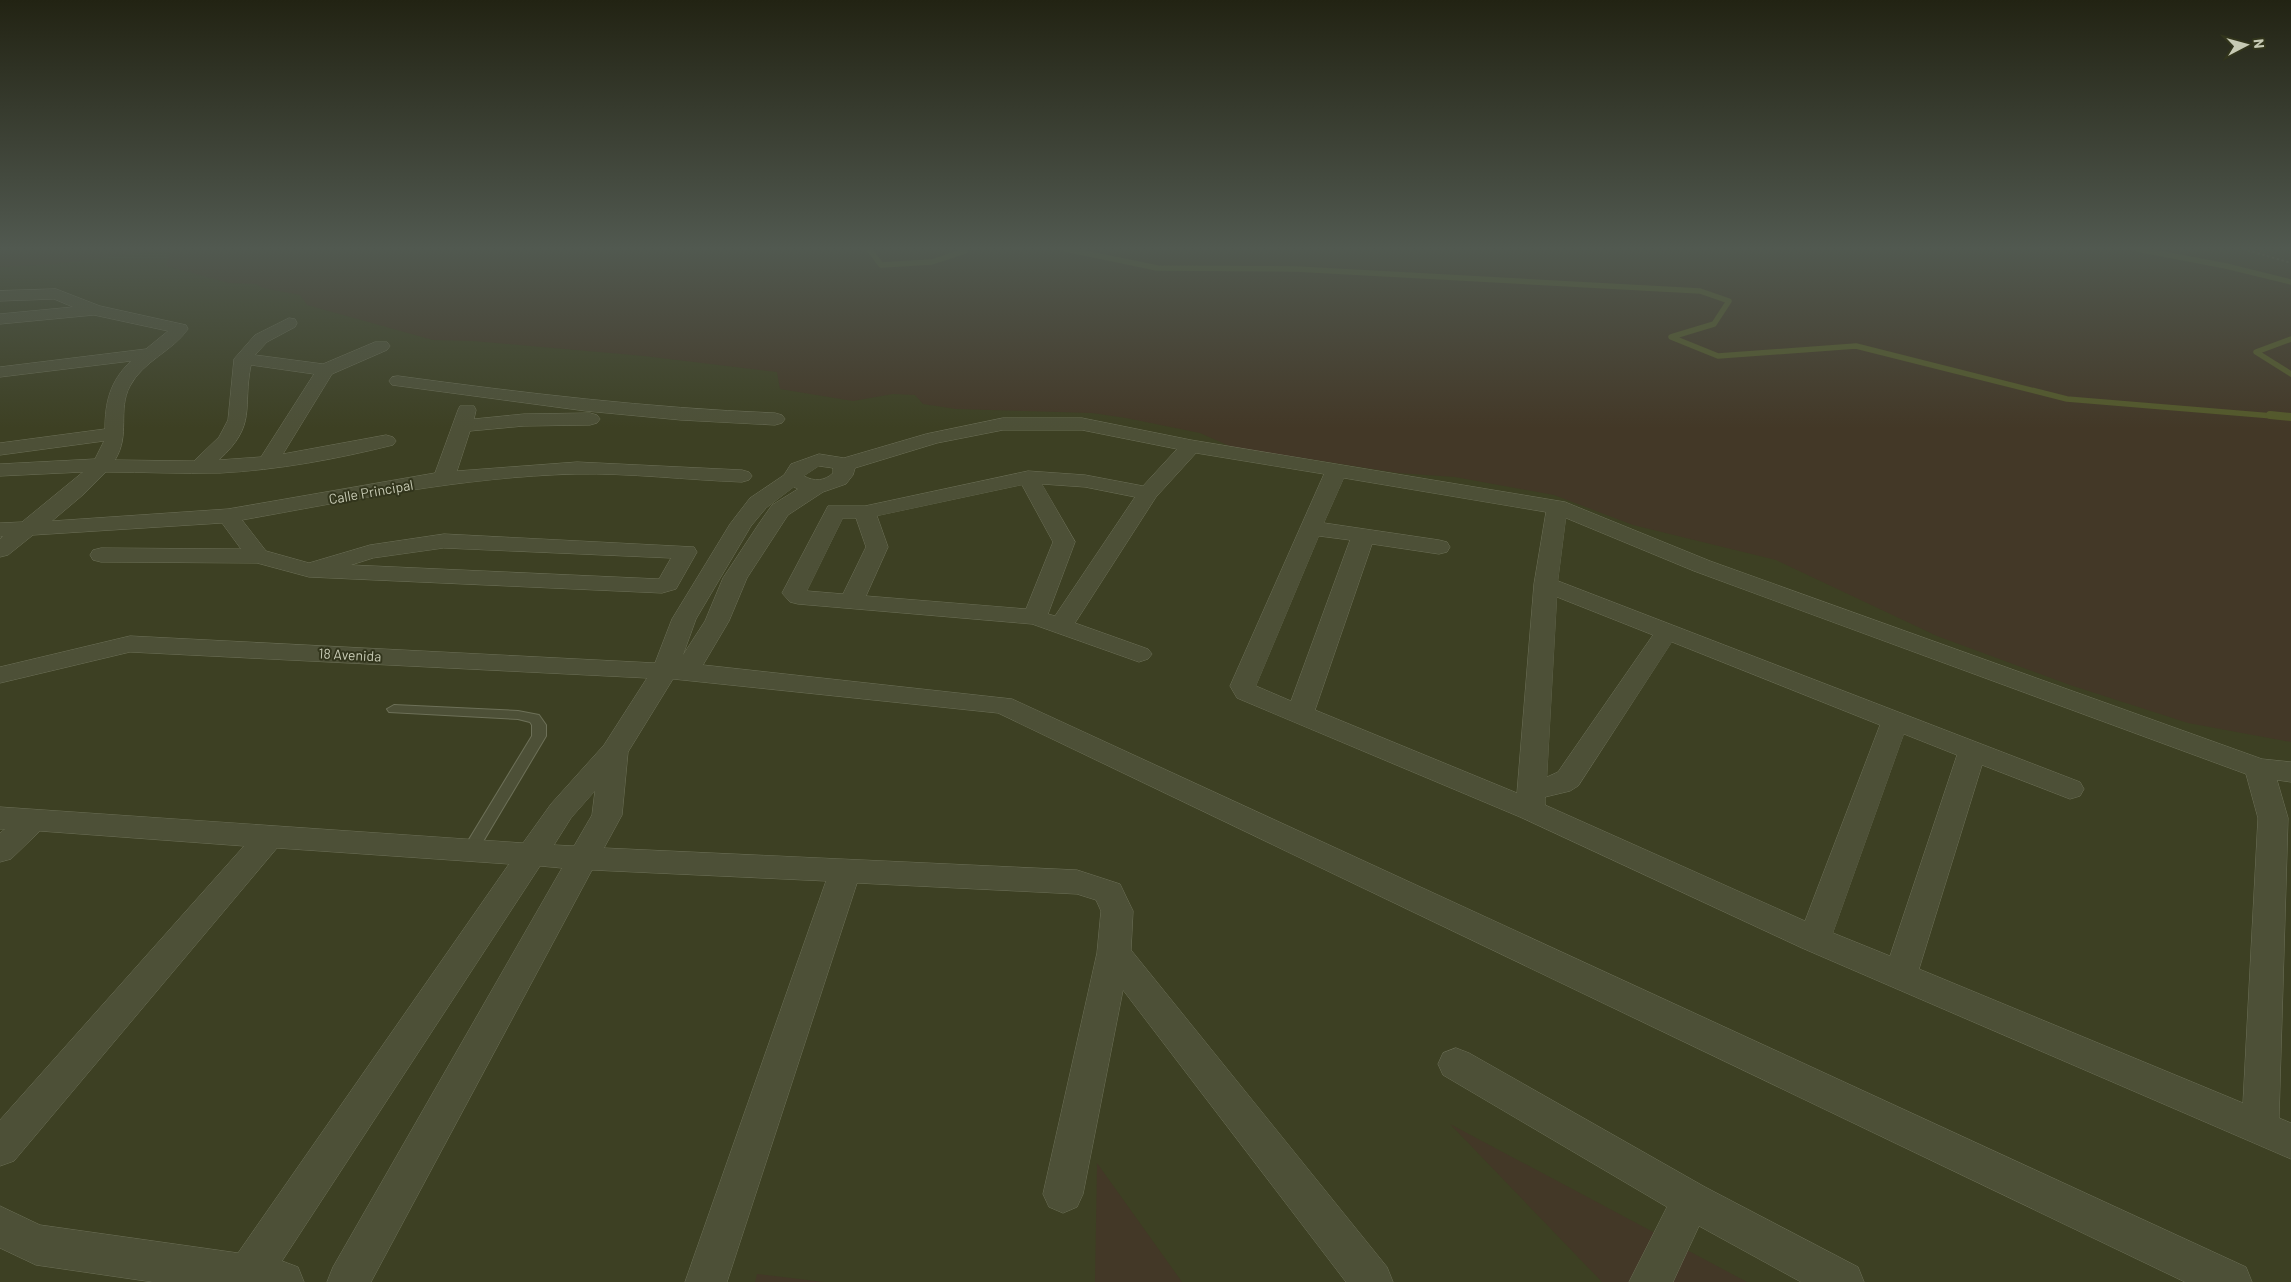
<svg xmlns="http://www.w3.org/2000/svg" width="2291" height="1282" font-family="Barlow,sans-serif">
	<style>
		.green { fill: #433827 }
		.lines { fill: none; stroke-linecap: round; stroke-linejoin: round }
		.stream-far1 { stroke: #54592a; stroke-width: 5.5 }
		.stream { stroke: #54592a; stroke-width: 8 }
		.service-casing { stroke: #6d7058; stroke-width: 2 }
		.minor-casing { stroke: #6d7058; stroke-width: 1 }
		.path { stroke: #605545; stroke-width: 2; stroke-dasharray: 2.5 2.5; stroke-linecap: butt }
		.service { fill: #4d5037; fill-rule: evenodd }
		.minor { fill: #4d5037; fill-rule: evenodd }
		.labels { text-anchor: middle; stroke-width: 4; stroke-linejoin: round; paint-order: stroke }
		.street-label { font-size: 14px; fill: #c7cab4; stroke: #32351c }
	</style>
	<rect width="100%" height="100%" fill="#3d4023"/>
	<path class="green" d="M 0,249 L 2291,249 L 2291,742 L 2188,723 L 2070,685 L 1937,636 L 1776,560 L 1633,525 L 1554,495 L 1455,477 L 1398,473 L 1297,457 L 1252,456 L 1200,433 L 1126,418 L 1092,413 L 956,409 L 923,404 L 915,395 L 893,394 L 853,401 L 780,389 L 777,372 L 644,356 L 473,341 L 433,340 L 307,305 L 300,295 L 263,288 L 256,284 L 229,283 L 166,266 L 171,249 L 55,264 L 0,267 Z
		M 1450,1124 L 1747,1282 L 1602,1282 Z
		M 1097,1163 L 1182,1282 L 1095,1282 Z
		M 757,1274 L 824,1282 L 755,1282 Z"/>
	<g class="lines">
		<path class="stream-far1" d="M 869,249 L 881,265 L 932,262 L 965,251 L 964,249
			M 1065,249 L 1157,268 L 1296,269 L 1700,291 L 1729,301 L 1714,324 L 1671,337 L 1718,356 L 1856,346 L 2067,399 L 2285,417
			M 2137,249 L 2226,266 L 2291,282
			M 2291,339 L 2256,352 L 2291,374"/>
		<path class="stream" d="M 2270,415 L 2291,417"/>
		<g class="service-casing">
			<path id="service" d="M 394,705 L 518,711 L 539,715 L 546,725 L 546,736 L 475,855 L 470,857 L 465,855 L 462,851 L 532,736 L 532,725 L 530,722 L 518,719 L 389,712 L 387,709 Z"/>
		</g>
		<g class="minor-casing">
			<path id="minor" d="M 56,289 L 100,306 L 186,325 L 188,329 C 173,351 143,361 130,386 C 117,411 131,434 115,460 L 194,461 L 219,437 L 228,420 L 234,359 L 255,335 L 289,318 L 295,319 L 297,323 L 295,327 L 267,342 L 255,355 L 323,364 L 375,342 L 387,342 L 390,346 L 387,350 L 332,374 L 283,454 L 386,435 L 393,437 L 396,441 L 393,445 C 337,459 278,470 220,473 C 182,474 144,472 106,472 L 84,494 L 52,521 L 228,509 L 435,473 L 458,410 L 460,406 L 474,406 L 476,410 L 474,419 L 524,414 L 590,413 L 597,415 L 600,419 L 597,423 L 590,425 L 524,426 L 470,431 L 457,471 L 577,462 L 742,470 L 749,472 L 752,476 L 749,480 L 742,482 C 687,480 630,473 576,474 C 463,477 353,500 242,520 L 266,551 L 309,563 L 370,545 L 444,534 L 694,547 L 697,552 L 676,589 L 662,593 L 309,577 L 257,563 L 101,562 L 93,560 L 90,555 L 93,550 L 101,548 L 241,549 L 222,523 L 33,535 L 8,555 L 0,557 L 0,539 L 3,536 L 0,537 L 0,523 L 22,522 L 83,472 L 0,476 L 0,464 L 95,459 L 104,441 L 0,455 L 0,443 L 105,429 C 105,402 110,381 131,361 L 0,377 L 0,367 L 146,349 L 168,331 L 94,315 L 0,324 L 0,314 L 73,307 L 54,299 L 0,301 L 0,291 ZM 251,365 L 314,374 L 261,457 L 219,460 C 258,424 242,409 251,365 ZM 444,548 L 671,558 L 659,579 L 351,565 L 373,558 Z
				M 398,376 C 523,393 649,408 775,413 L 782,415 L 785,419 L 782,423 L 775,425 L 681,420 L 586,411 L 392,385 L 389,381 L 392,377 Z
				M 1003,418 L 1082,418 L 1191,440 L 1565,502 L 1710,561 L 2262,759 L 2291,762 L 2291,782 L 2277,780 L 2288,818 L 2279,1118 L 2291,1123 L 2291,1159 L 1802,948 L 1520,817 L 1237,698 L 1230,686 L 1324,474 L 1196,453 L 1156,497 L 1075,623 L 1148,649 L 1152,654 L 1148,659 L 1139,662 L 1032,624 L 798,604 L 790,602 L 782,593 L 828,506 L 865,506 L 1028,471 L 1085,475 L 1143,486 L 1177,449 L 1082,430 L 1003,430 L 937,443 L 855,468 L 853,475 L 846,484 L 823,492 L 788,515 L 747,578 L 729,621 L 703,665 L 1012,699 L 2246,1267 L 2252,1282 L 2185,1282 L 998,713 L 673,679 L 628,752 L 622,815 L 604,848 L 1077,870 L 1120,884 L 1133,911 L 1131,950 L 1387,1267 L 1393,1282 L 1346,1282 L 1123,990 L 1083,1194 L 1077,1207 L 1063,1213 L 1049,1207 L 1043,1194 L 1097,953 L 1101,911 L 1096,900 L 1077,894 L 857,883 L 727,1282 L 685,1282 L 826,881 L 592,870 L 371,1282 L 327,1282 L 333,1267 L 562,868 L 540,866 L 282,1261 L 298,1267 L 304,1282 L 153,1282 L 36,1265 L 0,1248 L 0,1206 L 40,1225 L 238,1253 L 509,864 L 277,848 L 14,1161 L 0,1166 L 0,1120 L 244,846 L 40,831 L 11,859 L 0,862 L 0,833 L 5,829 L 0,829 L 0,807 L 523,843 L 551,804 L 604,745 L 647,678 L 130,652 L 0,683 L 0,667 L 130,636 L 655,663 L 672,619 L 730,524 L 750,498 L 784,475 L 791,464 L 819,454 L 844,458 L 926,434 ZM 819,466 L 833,468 L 833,473 C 825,481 814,482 804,476 ZM 1344,478 L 1546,512 L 1534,584 L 1517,793 L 1315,710 L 1372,544 L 1439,554 L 1447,552 L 1450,547 L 1447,542 L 1439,540 L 1324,523 ZM 1042,484 L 1085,487 L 1135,497 L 1055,616 L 1048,614 L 1075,542 ZM 1022,485 L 1053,542 L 1026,609 L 866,596 L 888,547 L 877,516 ZM 794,487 L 798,489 L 772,505 L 758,525 L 723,578 L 705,621 L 683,655 L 696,619 L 751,526 L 766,508 ZM 843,518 L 856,518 L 866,547 L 843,594 L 807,591 ZM 1566,518 L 1694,571 L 2246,774 L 2258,818 L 2243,1103 L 1919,969 L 1982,765 L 2070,799 L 2080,796 L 2084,789 L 2080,782 L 1558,581 ZM 1319,536 L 1350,540 L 1291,701 L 1256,686 ZM 1557,597 L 1653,635 L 1558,772 L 1547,777 ZM 1672,642 L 1880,725 L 1805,921 L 1545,805 L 1545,797 L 1570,791 L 1578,786 ZM 1904,734 L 1957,755 L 1890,956 L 1833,933 ZM 595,791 L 592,815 L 574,846 L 554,845 L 571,818 Z
				M 1456,1048 L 1469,1053 L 1705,1187 L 1858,1267 L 1864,1282 L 1801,1282 L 1699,1226 L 1673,1282 L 1629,1282 L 1667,1207 L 1443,1075 L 1438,1064 L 1443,1053 Z"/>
		</g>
		<path class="path" d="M 2243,249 L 2291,263"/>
		<use href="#service" class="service"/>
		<use href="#minor" class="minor"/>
	</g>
	<linearGradient id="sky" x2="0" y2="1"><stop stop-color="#222313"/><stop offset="0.58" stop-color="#515950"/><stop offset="1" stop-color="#515950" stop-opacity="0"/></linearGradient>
	<rect width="2291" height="428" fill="url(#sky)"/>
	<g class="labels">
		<g class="street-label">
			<text transform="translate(371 492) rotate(-10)" y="5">Calle Principal</text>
			<text transform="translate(350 655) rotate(3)" y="5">18 Avenida</text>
		</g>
	</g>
	<g transform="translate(2246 45) rotate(84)" stroke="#32351c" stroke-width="4" paint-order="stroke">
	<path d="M0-4L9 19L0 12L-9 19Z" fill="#c7cab4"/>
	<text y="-8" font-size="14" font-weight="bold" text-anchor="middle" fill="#c7cab4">N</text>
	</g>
</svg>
